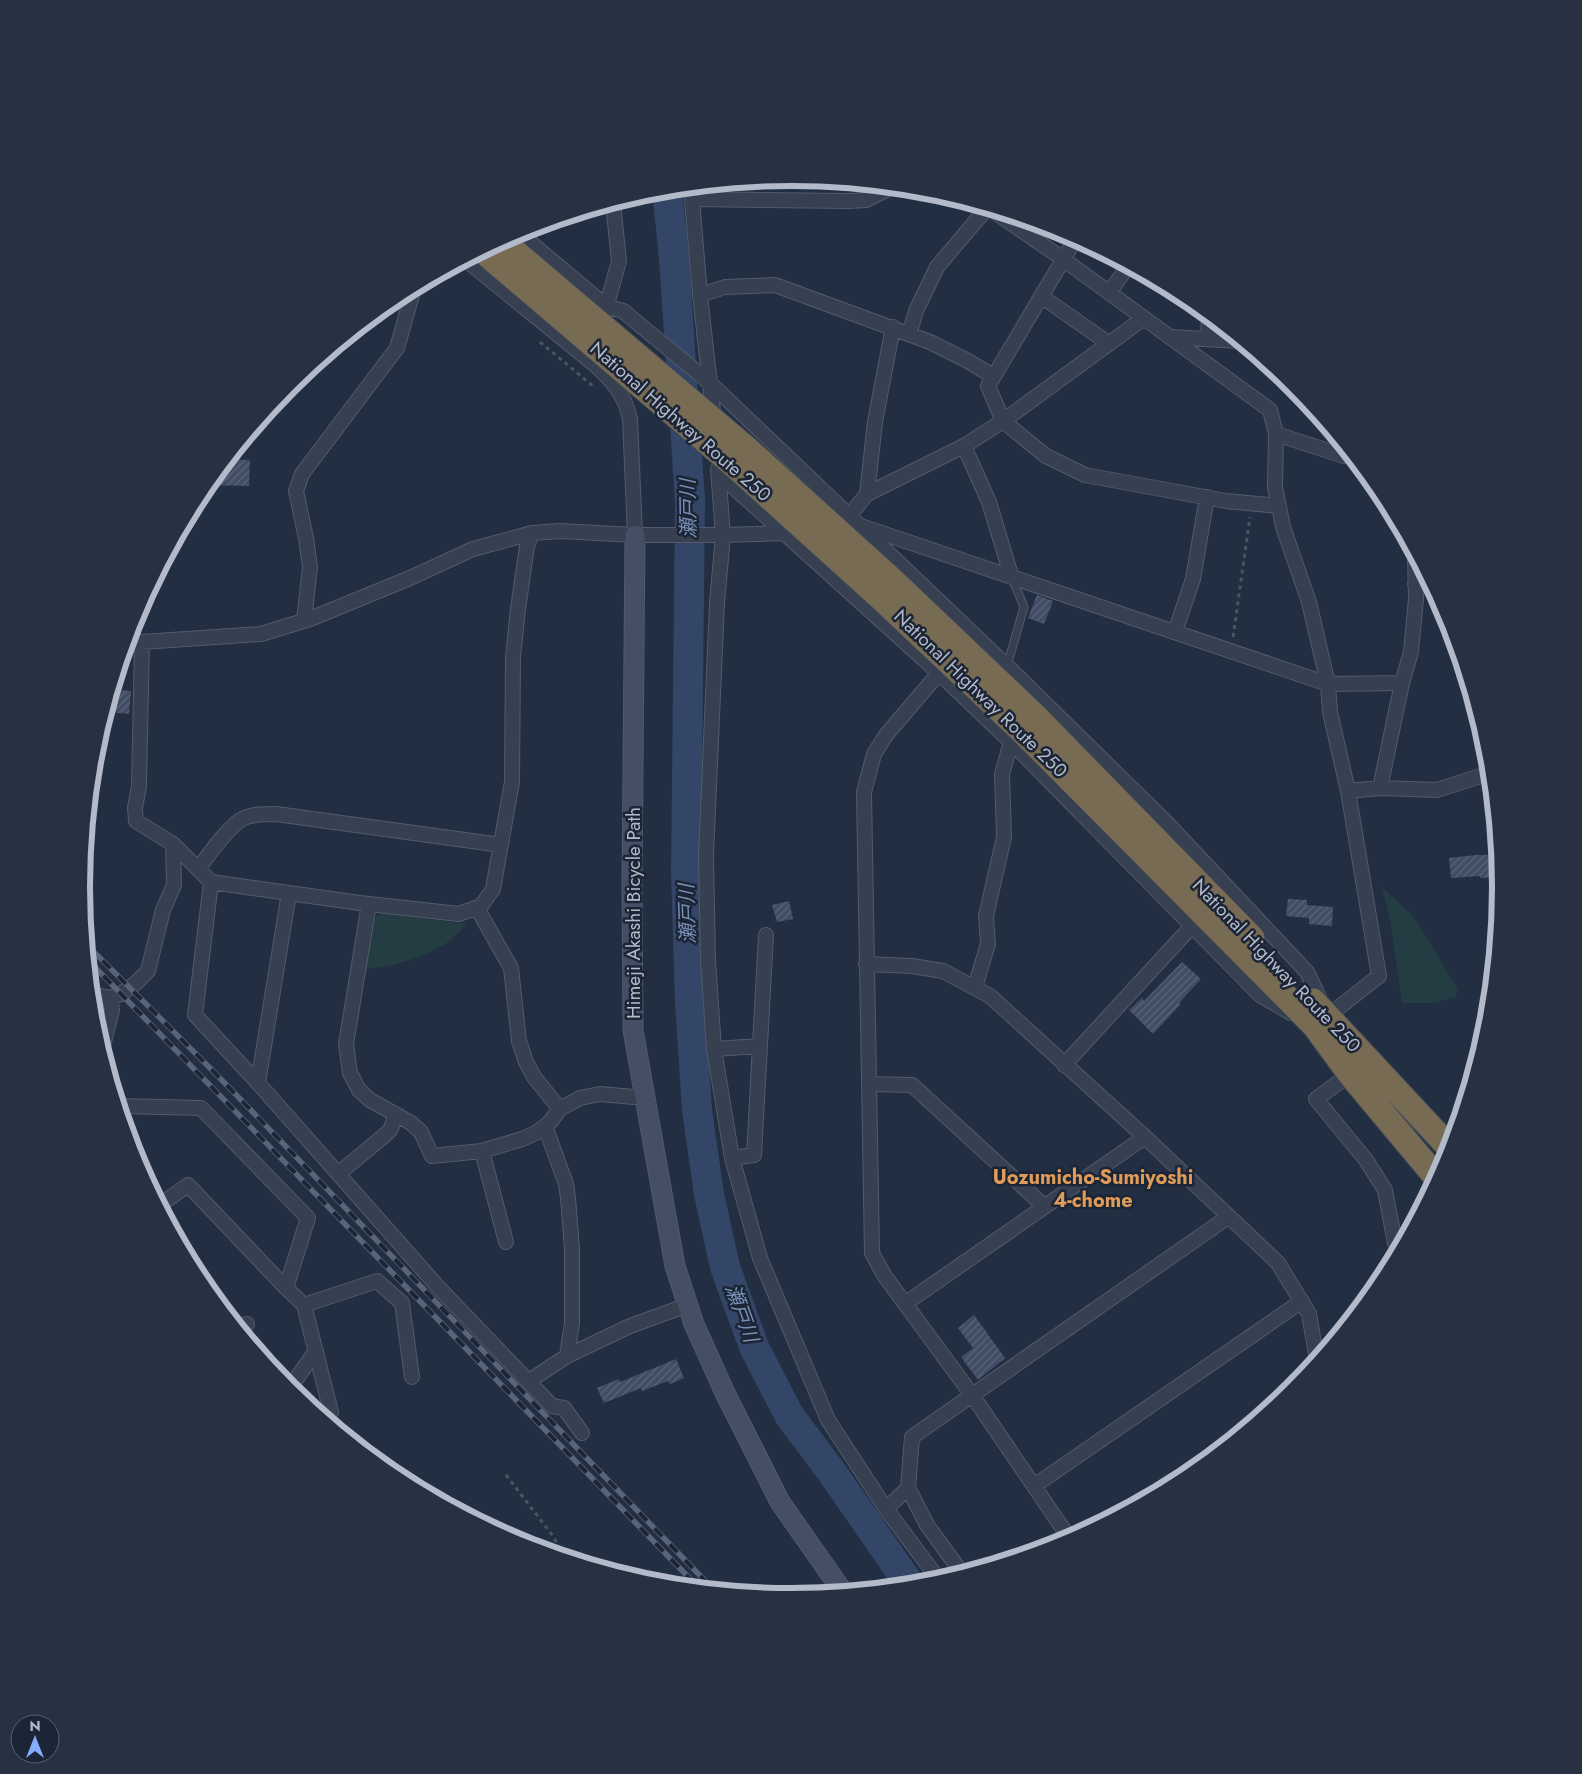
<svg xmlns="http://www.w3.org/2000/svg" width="1582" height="1774" font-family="Jost,'Noto Sans JP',sans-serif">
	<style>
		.park { fill: #243d42 }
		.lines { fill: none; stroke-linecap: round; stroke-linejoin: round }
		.river { stroke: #334668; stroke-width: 30 }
		.building { fill: url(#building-hatch) }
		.lane-casing { stroke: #525b6b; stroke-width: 9 }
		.street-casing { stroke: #525b6b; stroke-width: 16 }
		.secondary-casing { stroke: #525b6b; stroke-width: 21 }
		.highway-casing { stroke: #3f4858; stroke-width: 27 }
		.path { stroke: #425a5f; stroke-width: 3; stroke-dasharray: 4 4; stroke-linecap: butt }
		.lane { stroke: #374051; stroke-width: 7 }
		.street { stroke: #374051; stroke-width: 14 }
		.secondary { stroke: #444e64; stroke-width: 19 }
		.highway { stroke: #786b53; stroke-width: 25 }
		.rail-casing { stroke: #586478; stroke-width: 5.5 }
		.rail { stroke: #1c2536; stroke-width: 4; stroke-dasharray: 11; stroke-linecap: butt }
		.highway-bridge-casing { stroke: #3f4858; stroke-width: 27; stroke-linecap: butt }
		.highway-bridge { stroke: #786b53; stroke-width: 25 }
		.labels { text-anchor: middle; stroke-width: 5; stroke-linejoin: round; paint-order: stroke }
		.street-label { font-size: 19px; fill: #b3bbcb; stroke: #1c2536 }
		.water-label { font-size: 20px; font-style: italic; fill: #788fb6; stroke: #1c2536 }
		.neighbourhood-label { font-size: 20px; font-weight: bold; fill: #df9b5a; stroke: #1c2536 }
		.rim { fill: none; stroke: #b3bbcb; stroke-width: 6 }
	</style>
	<defs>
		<pattern id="building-hatch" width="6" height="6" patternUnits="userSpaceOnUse" patternTransform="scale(1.25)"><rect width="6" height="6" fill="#414d64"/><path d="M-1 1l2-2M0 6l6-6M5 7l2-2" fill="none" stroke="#5a6579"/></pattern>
	</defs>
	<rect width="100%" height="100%" fill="#222e41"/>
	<path class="park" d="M 1382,887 L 1413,916 L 1458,989 L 1456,997 L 1432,1003 L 1402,1003 L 1390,920 Z
		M 382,913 L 466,924 C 458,934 448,944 436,949 C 420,958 383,970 365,968 L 371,920 Z"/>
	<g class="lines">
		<path class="river" d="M 667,189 L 674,258 L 690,501 L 686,872 L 690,1002 L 697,1110 L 709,1194 L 725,1267 L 754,1347 L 789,1415 L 831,1471 L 910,1585"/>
	</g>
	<path class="building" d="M 228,459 L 250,460 L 249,486 L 207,485 Z
		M 1037,595 L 1053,601 L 1044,624 L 1028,618 Z
		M 117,690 L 131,691 L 129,714 L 106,712 L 112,693 L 117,694 Z
		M 1476,855 L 1498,855 L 1500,877 L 1480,878 L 1480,876 L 1451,878 L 1449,858 Z
		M 1288,899 L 1307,900 L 1307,905 L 1333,907 L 1332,926 L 1309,924 L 1309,918 L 1286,916 Z
		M 789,901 L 793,919 L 777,922 L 772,905 Z
		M 1182,962 L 1201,979 L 1179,1003 L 1181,1004 L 1153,1034 L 1129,1010 L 1142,998 L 1144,1001 Z
		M 974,1315 L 1005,1358 L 978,1380 L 961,1357 L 973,1348 L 958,1328 Z
		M 676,1359 L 684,1378 L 670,1384 L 668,1381 L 642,1391 L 641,1388 L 604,1403 L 597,1388 L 619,1379 L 620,1382 Z"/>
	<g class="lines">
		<g class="lane-casing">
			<path id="lane" d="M 1007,666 L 1024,607 L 1012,578"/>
		</g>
		<g class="street-casing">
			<path id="street" d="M 691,187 L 700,295 L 714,420
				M 692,199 L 849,201 L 866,200 L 892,187
				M 992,210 L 1063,259 L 1270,410 L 1276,434 L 1275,487 L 1283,527 L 1309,602 L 1328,684 L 1330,712 L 1348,791 L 1379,976 L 1324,1019
				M 518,232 L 606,306 L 623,311 L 710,383 L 1007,666 L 1166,822 L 1307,972 L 1323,1006
				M 466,260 L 594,364 C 612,380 625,395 630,419 L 635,535
				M 1109,293 L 1128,266
				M 700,295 L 725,287 L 775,285 L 930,342 L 966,360 L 993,376
				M 1041,296 L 1108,343
				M 605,312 L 619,261 L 613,203
				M 1144,318 L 1003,421 L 1046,456 L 1085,475 L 1226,501 L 1279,506
				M 909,334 L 916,311 L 937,267 L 987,208
				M 1171,337 L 1239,341
				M 1208,339 L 1209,316
				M 1276,434 L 1344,456 L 1351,456
				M 964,446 L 989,502 L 1011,575
				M 718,469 L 723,535 L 717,603 L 706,855 L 708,960 L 714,1049 L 732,1158 L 760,1258 L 828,1420 L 886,1509 L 939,1580
				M 719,474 L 939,673 L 1011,742 L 1260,995 L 1291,1013
				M 867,494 L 875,422 L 893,327
				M 849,516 L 867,494 L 964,446 L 1003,421 L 988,386 L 1076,238
				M 836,530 L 850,530 L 861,526 L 1328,684 L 1402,683 L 1411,652 L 1416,599 L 1415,555
				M 1415,584 L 1431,586
				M 304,621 L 310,567 L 306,538 L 296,491 L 302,474 L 397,348 L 414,288
				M 1175,632 L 1193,579 L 1207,497
				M 142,642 L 139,786 L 135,808 L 136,821 L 173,844 L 211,882 L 360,903 L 459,914 L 481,906 L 493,889 L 512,782 L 513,657 L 518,609 L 527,546 L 532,533
				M 127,643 L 261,634 L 310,619 L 410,578 L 473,549 L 532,533 L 560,531 L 635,535 L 723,535 L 789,533
				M 939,673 L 886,735 L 874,754 L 864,792 L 872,1253 L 884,1275 L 972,1395 L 1070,1539
				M 1380,788 L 1402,683
				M 1348,791 L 1380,788 L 1437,790 L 1490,773
				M 198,869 C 208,856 230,824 244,818 C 253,814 265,814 276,814 L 501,845
				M 211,882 L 195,1015 L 258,1083 L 438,1287 L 552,1406 L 564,1408 L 582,1433
				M 369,904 L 346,1044 L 350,1073 L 359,1090 L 370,1100 L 411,1123 L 421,1132 L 432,1156 L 482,1151 L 522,1139 L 536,1133 L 550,1122 L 560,1109 L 580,1098 L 600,1094 L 645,1098
				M 477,908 L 511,968 L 519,1041 L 526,1062 L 534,1077 L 560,1109
				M 866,964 L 912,966 L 943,971 L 990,996 L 1145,1137 L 1278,1263 L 1309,1314 L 1317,1360
				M 975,987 L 988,944 L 986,916 L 1004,837 L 1002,774 L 1011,742 L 1011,736
				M 92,994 L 110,998
				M 714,1049 L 760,1046
				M 102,1050 L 112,1010 L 110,998 L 121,994 L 136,983 L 148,971 L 163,910 L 174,885 L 173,844
				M 1064,1065 L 1192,926
				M 1350,1074 L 1316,1099 L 1366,1160 L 1385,1190 L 1395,1243 L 1401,1243
				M 258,1083 L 289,893
				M 869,1084 L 912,1085 L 1044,1206
				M 119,1106 L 201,1108 L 308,1218 L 286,1288
				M 545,1126 L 566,1184 L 568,1198 L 572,1249 L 572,1323 L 567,1356
				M 482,1151 L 506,1242
				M 732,1158 L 754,1155 L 766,935
				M 338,1174 L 385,1135 L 391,1129 L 395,1114
				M 160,1205 L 188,1185 L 286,1288 L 304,1305 L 331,1412
				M 906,1303 L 1145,1137
				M 304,1305 L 377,1281 L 402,1303 L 412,1377
				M 238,1327 L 247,1324
				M 529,1381 L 567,1356 L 630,1326 L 688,1305
				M 289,1389 L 316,1351
				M 1034,1486 L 1302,1301
				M 886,1509 L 908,1488
				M 962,1573 L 927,1525 L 908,1488 L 912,1437 L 1228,1217"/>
		</g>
		<g class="secondary-casing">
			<path id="secondary" d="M 635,535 L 632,885 L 633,1030 L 675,1266 L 694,1324 L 725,1393 L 780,1502 L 843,1592"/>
		</g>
		<g class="highway-casing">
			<path id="highway" d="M 1037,718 L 1252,938
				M 1022,731 L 1315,1026 L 1350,1074 L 1437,1178
				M 1313,1001 L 1450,1148"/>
		</g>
		<path class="path" d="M 540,342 L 593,386
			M 1233,637 L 1250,517
			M 506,1475 L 553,1536 L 564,1556"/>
		<use href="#lane" class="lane"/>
		<use href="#street" class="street"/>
		<use href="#secondary" class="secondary"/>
		<use href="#highway" class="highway"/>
		<g class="rail-casing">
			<path id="rail" d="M 87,945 L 216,1074 L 713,1589
				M 88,960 L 699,1588"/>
		</g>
		<use href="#rail" class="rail"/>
		<g class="highway-bridge-casing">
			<path id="highway-bridge" d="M 502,241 L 747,449 L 893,581 L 1037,718
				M 483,251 L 734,465 L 880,597 L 1022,731"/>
		</g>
		<use href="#highway-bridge" class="highway-bridge"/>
	</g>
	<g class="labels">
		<g class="street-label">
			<text transform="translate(681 421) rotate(41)" y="7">National Highway Route 250</text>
			<text transform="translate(981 693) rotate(44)" y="7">National Highway Route 250</text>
			<text transform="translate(633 913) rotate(-90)" y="7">Himeji Akashi Bicycle Path</text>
			<text transform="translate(1277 965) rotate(46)" y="7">National Highway Route 250</text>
		</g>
		<g class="water-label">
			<text transform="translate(688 509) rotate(-91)" y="7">瀬戸川</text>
			<text transform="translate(687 914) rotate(-92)" y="7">瀬戸川</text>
			<text transform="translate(742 1313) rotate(70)" y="7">瀬戸川</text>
		</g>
		<g class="neighbourhood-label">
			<text x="1093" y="1184">Uozumicho-Sumiyoshi<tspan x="1093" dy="23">4-chome</tspan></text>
		</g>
	</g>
	<path d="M0 0H1582V1774H0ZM90 887a701 701 0 1 1 1402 0a701 701 0 1 1-1402 0Z" fill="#283142" fill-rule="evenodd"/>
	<path class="rim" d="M90 887a701 701 0 1 1 1402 0a701 701 0 1 1-1402 0Z"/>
	<g transform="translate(35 1739)"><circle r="24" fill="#1c2536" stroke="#586172"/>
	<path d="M0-4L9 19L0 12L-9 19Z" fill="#84adff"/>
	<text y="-8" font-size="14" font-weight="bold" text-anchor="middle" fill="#b3bbcb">N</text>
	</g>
</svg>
